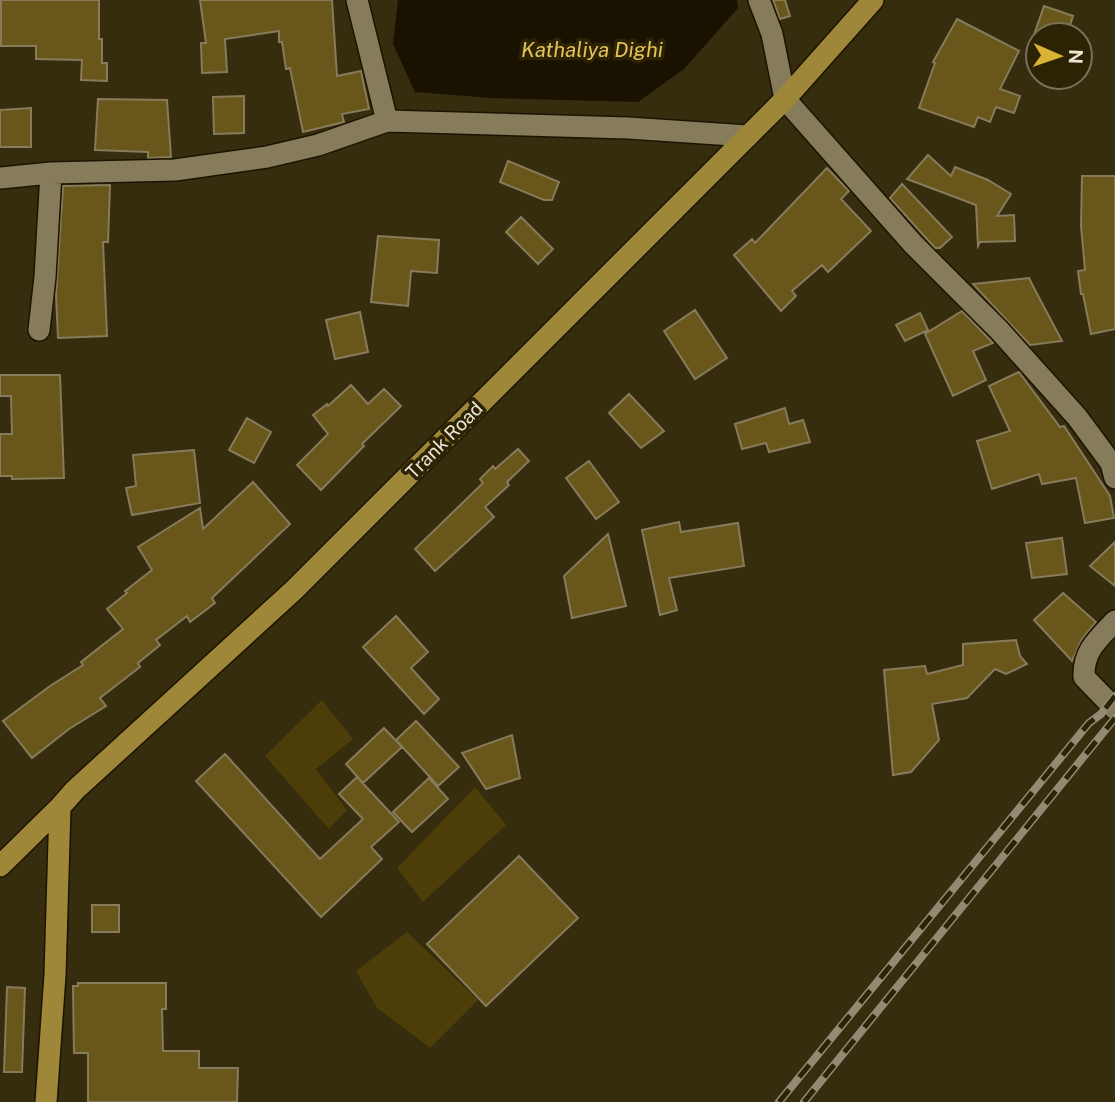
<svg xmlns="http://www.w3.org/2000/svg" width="1115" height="1102" font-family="'Public Sans',sans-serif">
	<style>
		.green { fill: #4d3d08 }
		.water { fill: #1a1200 }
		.building { fill: #68561b; stroke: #867b5b; stroke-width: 2 }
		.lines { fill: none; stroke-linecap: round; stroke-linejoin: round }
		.minor-casing { stroke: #1d1400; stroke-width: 24 }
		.major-casing { stroke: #1d1400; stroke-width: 24 }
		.minor { stroke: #867b5b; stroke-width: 21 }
		.major { stroke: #9e8739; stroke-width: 21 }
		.rail-casing { stroke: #928a73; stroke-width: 8 }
		.rail { stroke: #2c2204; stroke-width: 5; stroke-dasharray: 16; stroke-linecap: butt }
		.labels { text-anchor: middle; stroke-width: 7; stroke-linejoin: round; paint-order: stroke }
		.street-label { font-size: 19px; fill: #ebe5d4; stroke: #2c2204 }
		.water-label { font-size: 21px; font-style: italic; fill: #e5c359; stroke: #2c2204 }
	</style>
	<rect width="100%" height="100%" fill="#362c0e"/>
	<path class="green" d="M 322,700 L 353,739 L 316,769 L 347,810 L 329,829 L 265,756 Z
		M 475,787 L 506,825 L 423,902 L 397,868 Z
		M 407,932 L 478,1000 L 430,1048 L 377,1008 L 356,971 Z"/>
	<path class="water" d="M 398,0 L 737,0 L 738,8 L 684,69 L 638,102 L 492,98 L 415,92 L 393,44 Z"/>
	<path class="building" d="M 1,0 L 99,0 L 99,39 L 102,39 L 102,63 L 107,63 L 107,81 L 81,80 L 82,60 L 36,59 L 36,46 L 1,46 Z
		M 200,0 L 332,0 L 337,76 L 361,71 L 369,109 L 342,114 L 344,122 L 303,132 L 290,68 L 286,69 L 282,42 L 279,42 L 279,31 L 225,39 L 227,72 L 202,73 L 201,43 L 206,43 Z
		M 773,0 L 785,0 L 790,16 L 780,19 Z
		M 1044,6 L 1073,16 L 1067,35 L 1034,35 Z
		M 957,19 L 1019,51 L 1000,89 L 1020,96 L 1014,113 L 996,107 L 990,122 L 978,117 L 974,127 L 919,108 L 935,63 L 933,62 Z
		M 244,96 L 244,133 L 214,134 L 213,97 Z
		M 98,99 L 167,100 L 171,157 L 148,158 L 148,152 L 95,150 Z
		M 31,108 L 31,147 L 0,147 L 0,110 Z
		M 928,155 L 951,176 L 955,167 L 988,180 L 1011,194 L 997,216 L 1014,215 L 1015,241 L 980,242 L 978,246 L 976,205 L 907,179 Z
		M 508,161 L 559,182 L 552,200 L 544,200 L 500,182 Z
		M 827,168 L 849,191 L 841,199 L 871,231 L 828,272 L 822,265 L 792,291 L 796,296 L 781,311 L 734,255 L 752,239 L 755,243 Z
		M 1082,176 L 1115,176 L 1115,329 L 1091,334 L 1083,294 L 1081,294 L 1078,271 L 1085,270 L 1081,226 Z
		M 902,184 L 952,237 L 940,248 L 935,248 L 890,198 Z
		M 110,185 L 108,242 L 103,242 L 107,336 L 58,338 L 56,295 L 63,186 Z
		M 521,217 L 553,249 L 538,264 L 506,232 Z
		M 378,236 L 439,240 L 437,273 L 411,271 L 408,306 L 371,302 Z
		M 1029,278 L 1034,288 L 1062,341 L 1030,345 L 973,284 Z
		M 695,310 L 727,358 L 695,379 L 664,331 Z
		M 962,311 L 993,343 L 973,351 L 986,380 L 953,396 L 925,334 Z
		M 360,312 L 368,352 L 335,359 L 326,320 Z
		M 920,313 L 928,330 L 905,341 L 896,325 Z
		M 1019,372 L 1060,427 L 1064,426 L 1110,496 L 1114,518 L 1085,523 L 1076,478 L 1042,484 L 1039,474 L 992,489 L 977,441 L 1010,431 L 989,386 Z
		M 0,375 L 60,375 L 64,478 L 12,479 L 12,476 L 0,476 L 0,434 L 12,434 L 11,396 L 0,396 Z
		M 351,385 L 368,404 L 384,389 L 401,406 L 362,444 L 364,446 L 321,490 L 297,465 L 328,434 L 313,415 L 327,404 L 328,406 Z
		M 629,394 L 664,431 L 641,448 L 609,413 Z
		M 785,408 L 789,424 L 803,420 L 810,442 L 769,452 L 766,443 L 742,449 L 735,424 Z
		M 247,418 L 271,432 L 254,463 L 229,450 Z
		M 518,449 L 529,461 L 507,482 L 509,485 L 485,507 L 494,517 L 435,571 L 415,549 L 483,483 L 480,479 L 493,466 L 495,469 Z
		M 194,450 L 200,503 L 132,515 L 126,488 L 136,486 L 133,455 Z
		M 589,461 L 619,502 L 596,519 L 566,478 Z
		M 253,482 L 290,524 L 212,598 L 215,603 L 190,622 L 187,616 L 156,640 L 160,645 L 138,663 L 140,667 L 100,698 L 106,706 L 69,729 L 32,758 L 3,721 L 50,686 L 83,665 L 81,662 L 123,629 L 107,609 L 127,593 L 125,591 L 152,570 L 138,547 L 200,508 L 203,529 Z
		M 679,522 L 681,532 L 738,523 L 744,566 L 669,578 L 677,610 L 660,615 L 642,530 Z
		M 608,534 L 626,606 L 572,618 L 564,576 Z
		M 1062,538 L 1067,574 L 1032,578 L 1026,543 Z
		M 1115,542 L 1115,586 L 1090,566 Z
		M 1063,593 L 1096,622 L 1082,639 L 1072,661 L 1034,620 Z
		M 396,616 L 428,652 L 411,668 L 439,699 L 424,714 L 363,647 Z
		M 1016,640 L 1020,656 L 1027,664 L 1006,674 L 995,669 L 967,698 L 932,704 L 939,740 L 911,772 L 893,775 L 884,670 L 925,666 L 927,674 L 963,665 L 963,644 Z
		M 416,721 L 459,767 L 438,786 L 396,740 Z
		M 384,728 L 402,747 L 363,783 L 346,764 Z
		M 512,735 L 520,778 L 486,789 L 462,753 Z
		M 225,754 L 320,859 L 363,819 L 339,794 L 357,777 L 399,822 L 371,847 L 382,859 L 321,917 L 196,781 Z
		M 429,778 L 448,799 L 412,832 L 393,812 Z
		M 519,856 L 578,918 L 486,1006 L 427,944 Z
		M 92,905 L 119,905 L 119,932 L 92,932 Z
		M 78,983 L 166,983 L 166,1009 L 162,1009 L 163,1051 L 199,1051 L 199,1068 L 238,1068 L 237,1102 L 88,1102 L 88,1053 L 74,1053 L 73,986 L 78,986 Z
		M 7,987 L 25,988 L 22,1072 L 4,1072 Z"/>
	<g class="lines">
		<g class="minor-casing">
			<path id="minor" d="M 357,0 L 387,121
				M 759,0 L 772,34 L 785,99 L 913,244 L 999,330 L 1077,417 L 1111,463 L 1115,478
				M 0,178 L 51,173 L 175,170 L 267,157 L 318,145 L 387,121 L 628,128 L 748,136
				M 39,330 L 45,277 L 51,173
				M 1115,621 C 1098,639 1083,651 1084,677 L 1115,709"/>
		</g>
		<g class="major-casing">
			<path id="major" d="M 0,866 L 60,807 L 75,790 L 294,590 L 785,99 L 873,0
				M 46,1102 L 55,975 L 60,807"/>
		</g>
		<use href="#minor" class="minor"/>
		<use href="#major" class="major"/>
		<g class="rail-casing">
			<path id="rail" d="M 779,1102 L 1089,723 L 1101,714 L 1115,696
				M 804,1102 L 1115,718"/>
		</g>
		<use href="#rail" class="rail"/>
	</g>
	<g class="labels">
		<g class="street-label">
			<text transform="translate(444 440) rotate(-45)" y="7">Trank Road</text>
		</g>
		<g class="water-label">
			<text x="592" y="57">Kathaliya Dighi</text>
		</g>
	</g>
	<g transform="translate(1059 56) rotate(92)"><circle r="33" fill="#2c2204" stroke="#787057" stroke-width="2"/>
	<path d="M0-5L12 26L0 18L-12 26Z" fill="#d9b334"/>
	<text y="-10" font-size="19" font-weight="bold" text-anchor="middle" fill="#ebe5d4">N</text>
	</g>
</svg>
